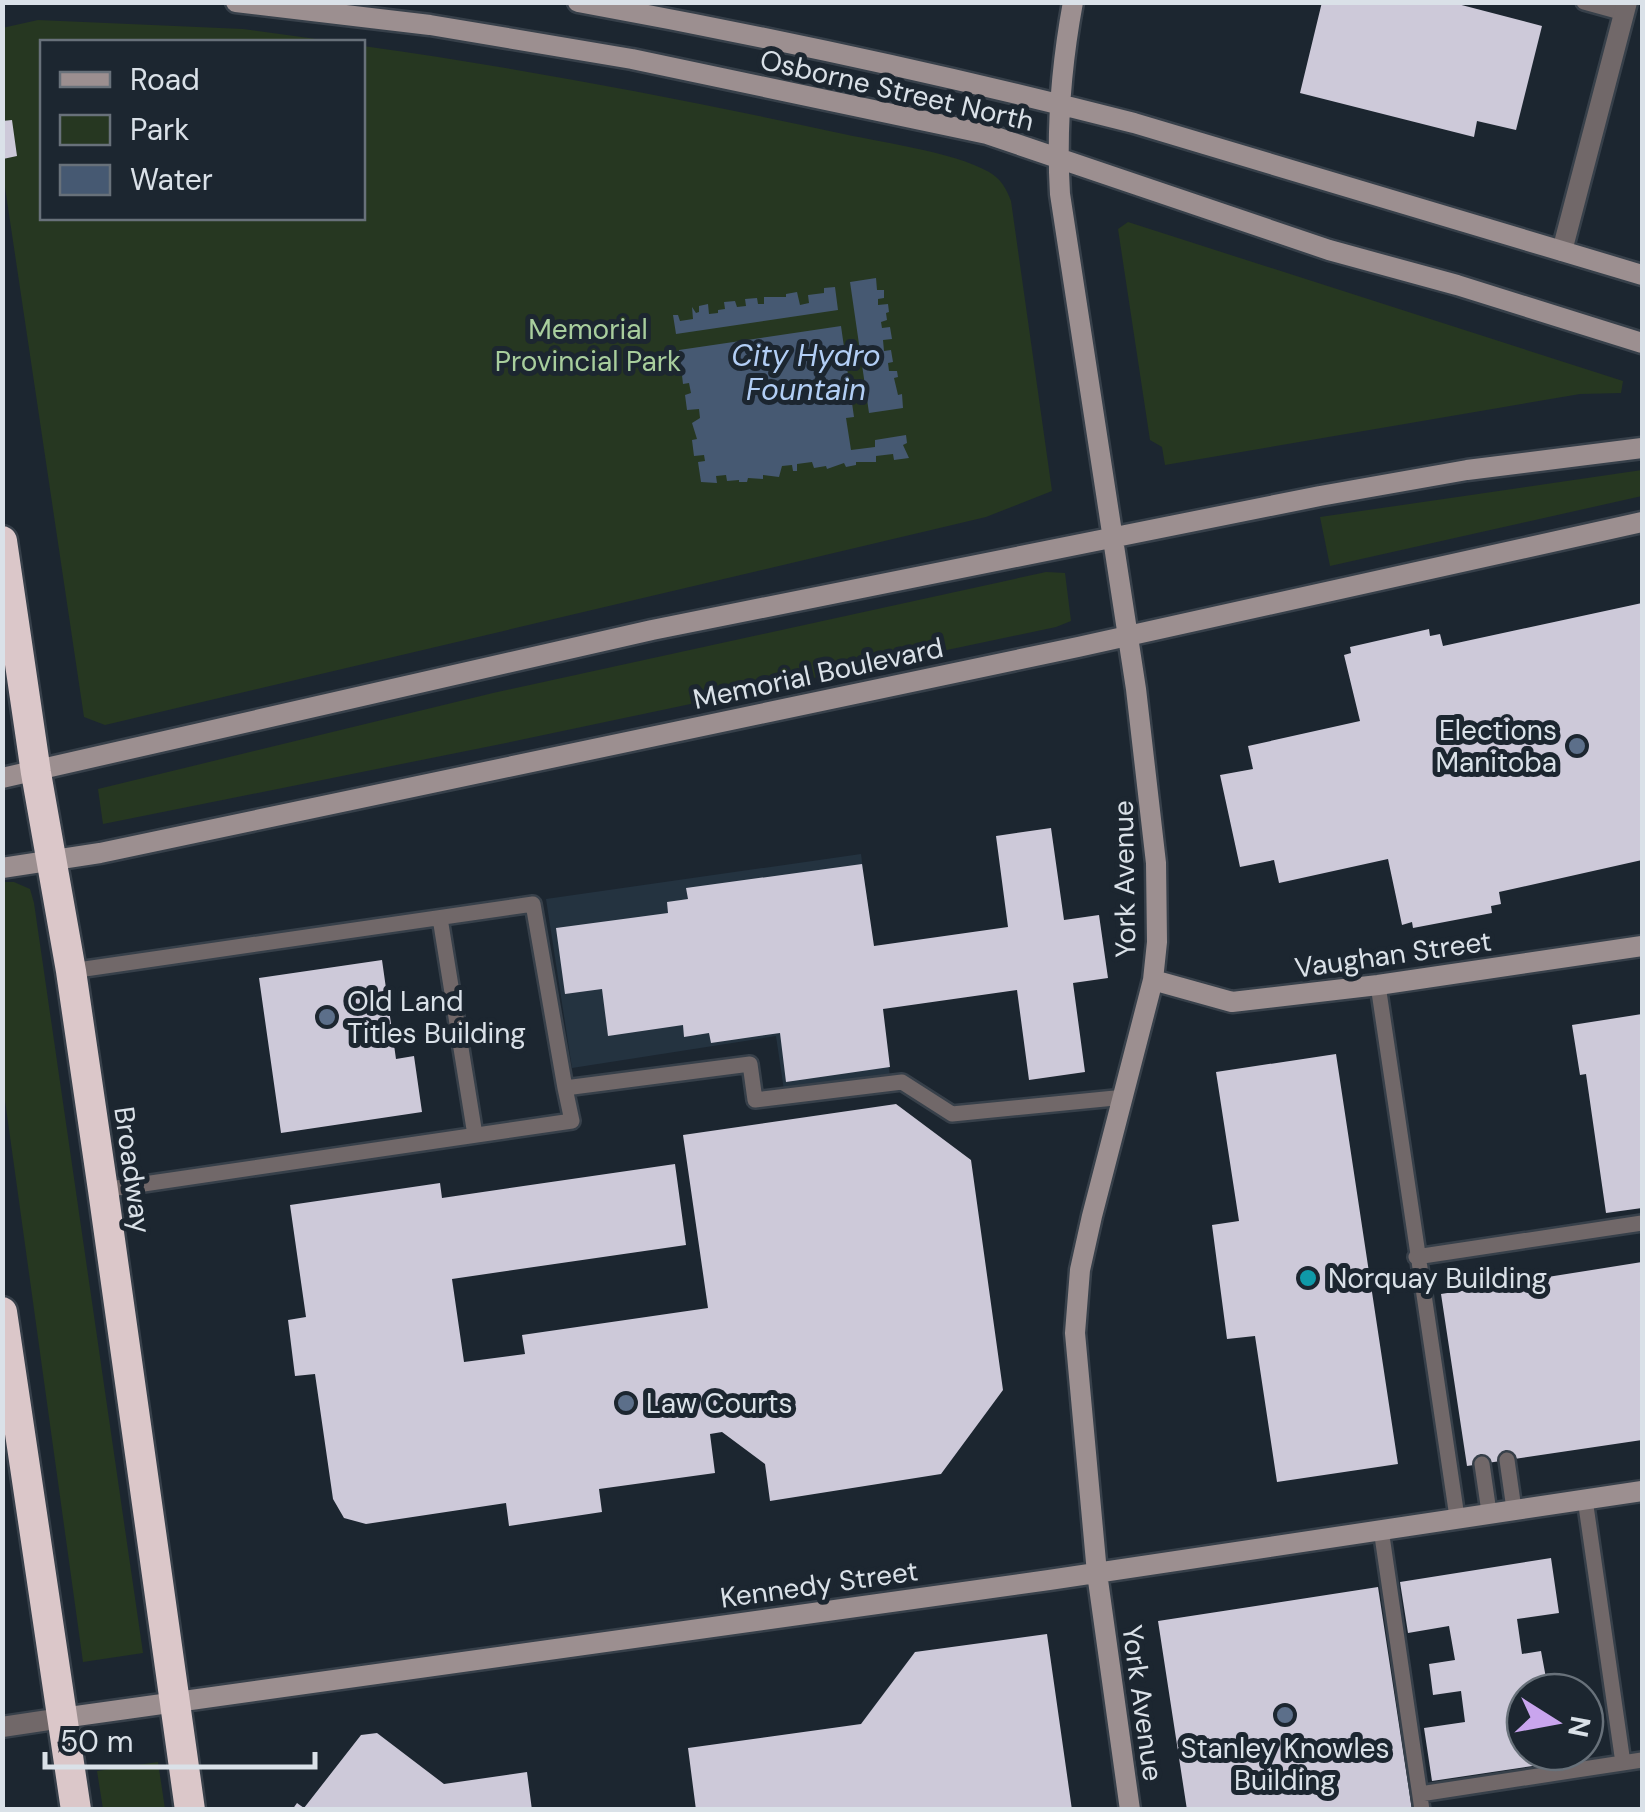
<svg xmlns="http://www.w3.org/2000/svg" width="1645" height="1812" font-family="'DM Sans',sans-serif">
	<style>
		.built { fill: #243340 }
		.green { fill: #263721 }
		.water { fill: #465972 }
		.building { fill: #cdc9d9 }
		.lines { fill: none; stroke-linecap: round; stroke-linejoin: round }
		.lane-casing { stroke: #37404a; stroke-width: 20 }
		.street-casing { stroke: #37404a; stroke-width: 25 }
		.secondary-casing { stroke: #37404a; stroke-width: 25 }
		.highway-casing { stroke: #37404a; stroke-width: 35 }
		.lane { stroke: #716869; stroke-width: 15 }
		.street { stroke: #716869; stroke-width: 20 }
		.secondary { stroke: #9c8f90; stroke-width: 20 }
		.highway { stroke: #dbc7c9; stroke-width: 30 }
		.service-dot { fill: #5c6f8a; stroke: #1c2630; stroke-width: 4 }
		.culture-dot { fill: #0f9aa8; stroke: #1c2630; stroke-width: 4 }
		.labels { text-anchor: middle; stroke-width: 10; stroke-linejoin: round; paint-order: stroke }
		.street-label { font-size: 28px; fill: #dae1e8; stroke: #1c2630 }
		.park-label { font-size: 28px; fill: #a8ce9d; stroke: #1c2630 }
		.poi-label { font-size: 28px; fill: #dae1e8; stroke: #1c2630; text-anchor: start }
		.water-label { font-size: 30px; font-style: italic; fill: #b2cef5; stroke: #1c2630 }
	</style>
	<rect width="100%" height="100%" fill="#1c2630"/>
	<path class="built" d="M 861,854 L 891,1084 L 785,1097 L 776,1036 L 572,1068 L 546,899 Z"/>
	<path class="green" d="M 38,20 L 243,29 L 338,42 L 42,42 L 42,218 L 362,218 L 363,46 C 521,68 677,98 834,132 C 877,142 952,151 989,172 C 1001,179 1006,188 1011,201 L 1052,491 L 986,517 L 105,725 L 84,717 L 3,174 L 2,28 Z
		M 1128,222 L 1623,381 L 1621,393 L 1580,394 L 1165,465 L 1162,447 L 1150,440 L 1118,229 Z
		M 1642,470 L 1642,496 L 1330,566 L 1320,517 Z
		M 1046,572 L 1065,573 L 1071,621 L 1056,627 L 506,743 L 103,824 L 98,789 L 493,693 Z
		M 3,882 L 14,882 L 30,889 L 34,903 L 143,1653 L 83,1662 L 3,1086 Z
		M 158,1762 L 165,1809 L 103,1809 L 97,1771 Z"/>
	<path class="water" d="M 876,278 L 877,290 L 884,290 L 884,298 L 878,299 L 878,305 L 888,304 L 889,312 L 886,313 L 887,320 L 881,322 L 882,328 L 890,327 L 892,339 L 883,340 L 884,351 L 891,350 L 893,362 L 888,363 L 889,371 L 897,371 L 898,377 L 894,378 L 898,395 L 902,394 L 903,408 L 869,413 L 850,282 Z
		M 835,287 L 838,310 L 676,334 L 673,315 L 678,315 L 680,321 L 693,319 L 692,307 L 696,313 L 699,312 L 699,306 L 708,304 L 709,314 L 718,313 L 718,310 L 725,309 L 724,302 L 735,301 L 737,307 L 746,306 L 745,299 L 757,298 L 758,304 L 764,304 L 764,297 L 786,297 L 786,294 L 797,292 L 800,305 L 809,303 L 808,295 L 824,293 L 824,288 Z
		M 841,326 L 854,417 L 846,418 L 851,450 L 875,447 L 875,440 L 906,435 L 907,443 L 903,445 L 909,458 L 894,460 L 893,454 L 876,456 L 876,462 L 856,462 L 856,465 L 846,467 L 844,463 L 827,469 L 826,466 L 814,468 L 812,462 L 797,464 L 797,471 L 793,471 L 792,465 L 782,466 L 779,477 L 763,475 L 763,479 L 748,478 L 747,482 L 739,482 L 739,480 L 727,481 L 726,475 L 716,476 L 717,483 L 701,482 L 698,462 L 705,461 L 704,455 L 694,456 L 692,440 L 697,439 L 692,423 L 700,418 L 699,409 L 687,410 L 685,395 L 691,393 L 689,383 L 683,384 L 679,350 Z"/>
	<path class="building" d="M 1322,2 L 1450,2 L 1542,26 L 1516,130 L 1477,121 L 1474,137 L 1300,93 Z
		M 12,120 L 17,156 L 3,159 L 2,121 Z
		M 1642,603 L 1642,860 L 1499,892 L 1501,904 L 1491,906 L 1492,913 L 1413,928 L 1412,922 L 1402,925 L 1388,859 L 1279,883 L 1274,860 L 1240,867 L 1220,775 L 1253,769 L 1248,746 L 1360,721 L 1344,655 L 1351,653 L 1350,647 L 1429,629 L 1430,636 L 1440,634 L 1443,646 Z
		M 1051,828 L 1064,920 L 1099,915 L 1108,978 L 1073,983 L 1085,1072 L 1029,1080 L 1017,990 L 883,1009 L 890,1067 L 786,1082 L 780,1033 L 711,1043 L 709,1033 L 684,1037 L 683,1025 L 608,1036 L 602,989 L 565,994 L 556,928 L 668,913 L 667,902 L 688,899 L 686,888 L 862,864 L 874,946 L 1008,927 L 996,836 Z
		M 382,960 L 396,1059 L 414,1056 L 422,1112 L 281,1133 L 259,978 Z
		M 1642,1014 L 1642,1208 L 1606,1213 L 1586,1074 L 1580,1075 L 1572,1025 Z
		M 1336,1054 L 1398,1464 L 1277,1482 L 1255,1336 L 1227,1339 L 1212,1225 L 1239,1221 L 1216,1072 Z
		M 896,1104 L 971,1160 L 1003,1390 L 941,1474 L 770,1501 L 765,1464 L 722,1432 L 710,1434 L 715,1473 L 599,1489 L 602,1512 L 509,1526 L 506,1503 L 366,1524 L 344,1518 L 333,1499 L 315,1374 L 295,1376 L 288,1320 L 306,1317 L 290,1205 L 440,1183 L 442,1198 L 675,1164 L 686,1245 L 452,1279 L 464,1362 L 525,1354 L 522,1335 L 708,1308 L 683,1135 Z
		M 1642,1262 L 1642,1440 L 1467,1466 L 1441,1294 Z
		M 1551,1558 L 1559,1613 L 1517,1619 L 1522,1654 L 1541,1651 L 1546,1678 L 1529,1681 L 1530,1692 L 1525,1692 L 1525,1752 L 1578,1752 L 1580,1759 L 1432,1781 L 1424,1728 L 1465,1722 L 1461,1691 L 1433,1695 L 1429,1664 L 1455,1660 L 1449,1626 L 1408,1633 L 1400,1582 Z
		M 1378,1587 L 1412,1810 L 1187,1810 L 1158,1621 Z
		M 1047,1634 L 1072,1810 L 696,1810 L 688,1748 L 861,1724 L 915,1652 Z
		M 377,1733 L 444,1784 L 527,1772 L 532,1810 L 292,1810 L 297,1803 L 304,1808 L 361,1735 Z"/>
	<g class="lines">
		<g class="lane-casing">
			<path id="lane" d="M 1584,2 L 1624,13
				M 440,918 L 475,1135
				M 71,971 L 533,904 L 565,1088
				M 1378,985 L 1457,1517
				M 103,1190 L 572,1121 L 565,1088 L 750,1064 L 755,1100 L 902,1082 L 952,1114 L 1125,1097
				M 1416,1257 L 1642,1223
				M 1507,1460 L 1514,1509
				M 1482,1464 L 1489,1512
				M 1585,1499 L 1623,1763
				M 1381,1529 L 1422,1810
				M 1420,1794 L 1642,1760"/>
		</g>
		<g class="street-casing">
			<path id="street" d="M 1562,251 L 1627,2
				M 2,1727 L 62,1718"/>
		</g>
		<g class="secondary-casing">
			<path id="secondary" d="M 236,2 L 430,25 L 632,59 L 987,134 L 1329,250 L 1457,285 L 1642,343
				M 578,2 C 765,36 950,76 1134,123 L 1642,275
				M 1073,2 C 1061,67 1056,128 1060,194 L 1136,689 L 1156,863 L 1157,942 L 1153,980 L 1092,1216 L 1080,1270 L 1075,1333 L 1097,1573 L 1130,1810
				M 2,778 L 652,630 L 1320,496 L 1467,470 L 1642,448
				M 2,868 L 100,853 L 1078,647 L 1642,522
				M 1153,980 L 1232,1002 L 1378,985 L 1642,946
				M 62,1718 L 1049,1580 L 1642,1491"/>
		</g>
		<g class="highway-casing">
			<path id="highway" d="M 2,541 L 36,773 L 71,971 L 103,1190 L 190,1810
				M 2,1312 L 76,1810"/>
		</g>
		<use href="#lane" class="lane"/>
		<use href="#street" class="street"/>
		<use href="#secondary" class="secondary"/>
		<use href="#highway" class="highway"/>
	</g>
	<g class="service-dot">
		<circle cx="1577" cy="746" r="10"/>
		<circle cx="327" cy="1017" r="10"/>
		<circle cx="626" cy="1403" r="10"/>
		<circle cx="1285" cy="1715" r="10"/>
	</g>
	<circle class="culture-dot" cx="1308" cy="1278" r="10"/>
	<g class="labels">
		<g class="street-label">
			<text transform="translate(897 90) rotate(13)" y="10">Osborne Street North</text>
			<text transform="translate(818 673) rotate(-12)" y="10">Memorial Boulevard</text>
			<text transform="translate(1124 879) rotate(-91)" y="10">York Avenue</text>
			<text transform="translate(1393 954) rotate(-8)" y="10">Vaughan Street</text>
			<text transform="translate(133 1170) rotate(82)" y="10">Broadway</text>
			<text transform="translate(819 1584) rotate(-8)" y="10">Kennedy Street</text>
			<text transform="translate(1143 1703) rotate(82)" y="10">York Avenue</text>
		</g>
		<g class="park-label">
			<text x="588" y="339">Memorial<tspan x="588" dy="32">Provincial Park</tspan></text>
		</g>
		<g class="poi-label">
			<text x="1557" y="740" text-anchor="end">Elections<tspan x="1557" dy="32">Manitoba</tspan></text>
			<text x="347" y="1011">Old Land<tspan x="347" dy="32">Titles Building</tspan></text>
			<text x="1328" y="1288">Norquay Building</text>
			<text x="646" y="1413">Law Courts</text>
			<text x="1285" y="1758" text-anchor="middle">Stanley Knowles<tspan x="1285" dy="32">Building</tspan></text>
		</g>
		<g class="water-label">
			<text x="806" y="366">City Hydro<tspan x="806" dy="34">Fountain</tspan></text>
		</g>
	</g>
	<rect width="1645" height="1812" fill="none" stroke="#dae1e8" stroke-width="10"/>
	<rect x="40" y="40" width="325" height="180" fill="#1c2630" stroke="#68717a" stroke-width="2.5"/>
	<rect x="60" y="72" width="50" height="15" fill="#9c8f90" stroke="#68717a" stroke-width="2.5"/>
	<text x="130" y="90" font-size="30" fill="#dae1e8">Road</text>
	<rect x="60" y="115" width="50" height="30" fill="#263721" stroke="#68717a" stroke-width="2.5"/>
	<text x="130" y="140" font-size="30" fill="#dae1e8">Park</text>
	<rect x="60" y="165" width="50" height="30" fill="#465972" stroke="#68717a" stroke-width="2.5"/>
	<text x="130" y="190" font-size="30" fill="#dae1e8">Water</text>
	<g transform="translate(1555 1722) rotate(101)"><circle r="48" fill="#1c2630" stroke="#68717a" stroke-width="2.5"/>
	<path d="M0-8L18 38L0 25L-18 38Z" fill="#c9a5ee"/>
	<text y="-15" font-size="28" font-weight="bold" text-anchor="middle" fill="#dae1e8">N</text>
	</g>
	<path d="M45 1752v15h270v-15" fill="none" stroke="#dae1e8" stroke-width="5"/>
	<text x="60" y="1752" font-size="30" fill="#dae1e8" stroke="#1c2630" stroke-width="8" paint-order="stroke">50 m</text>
</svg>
